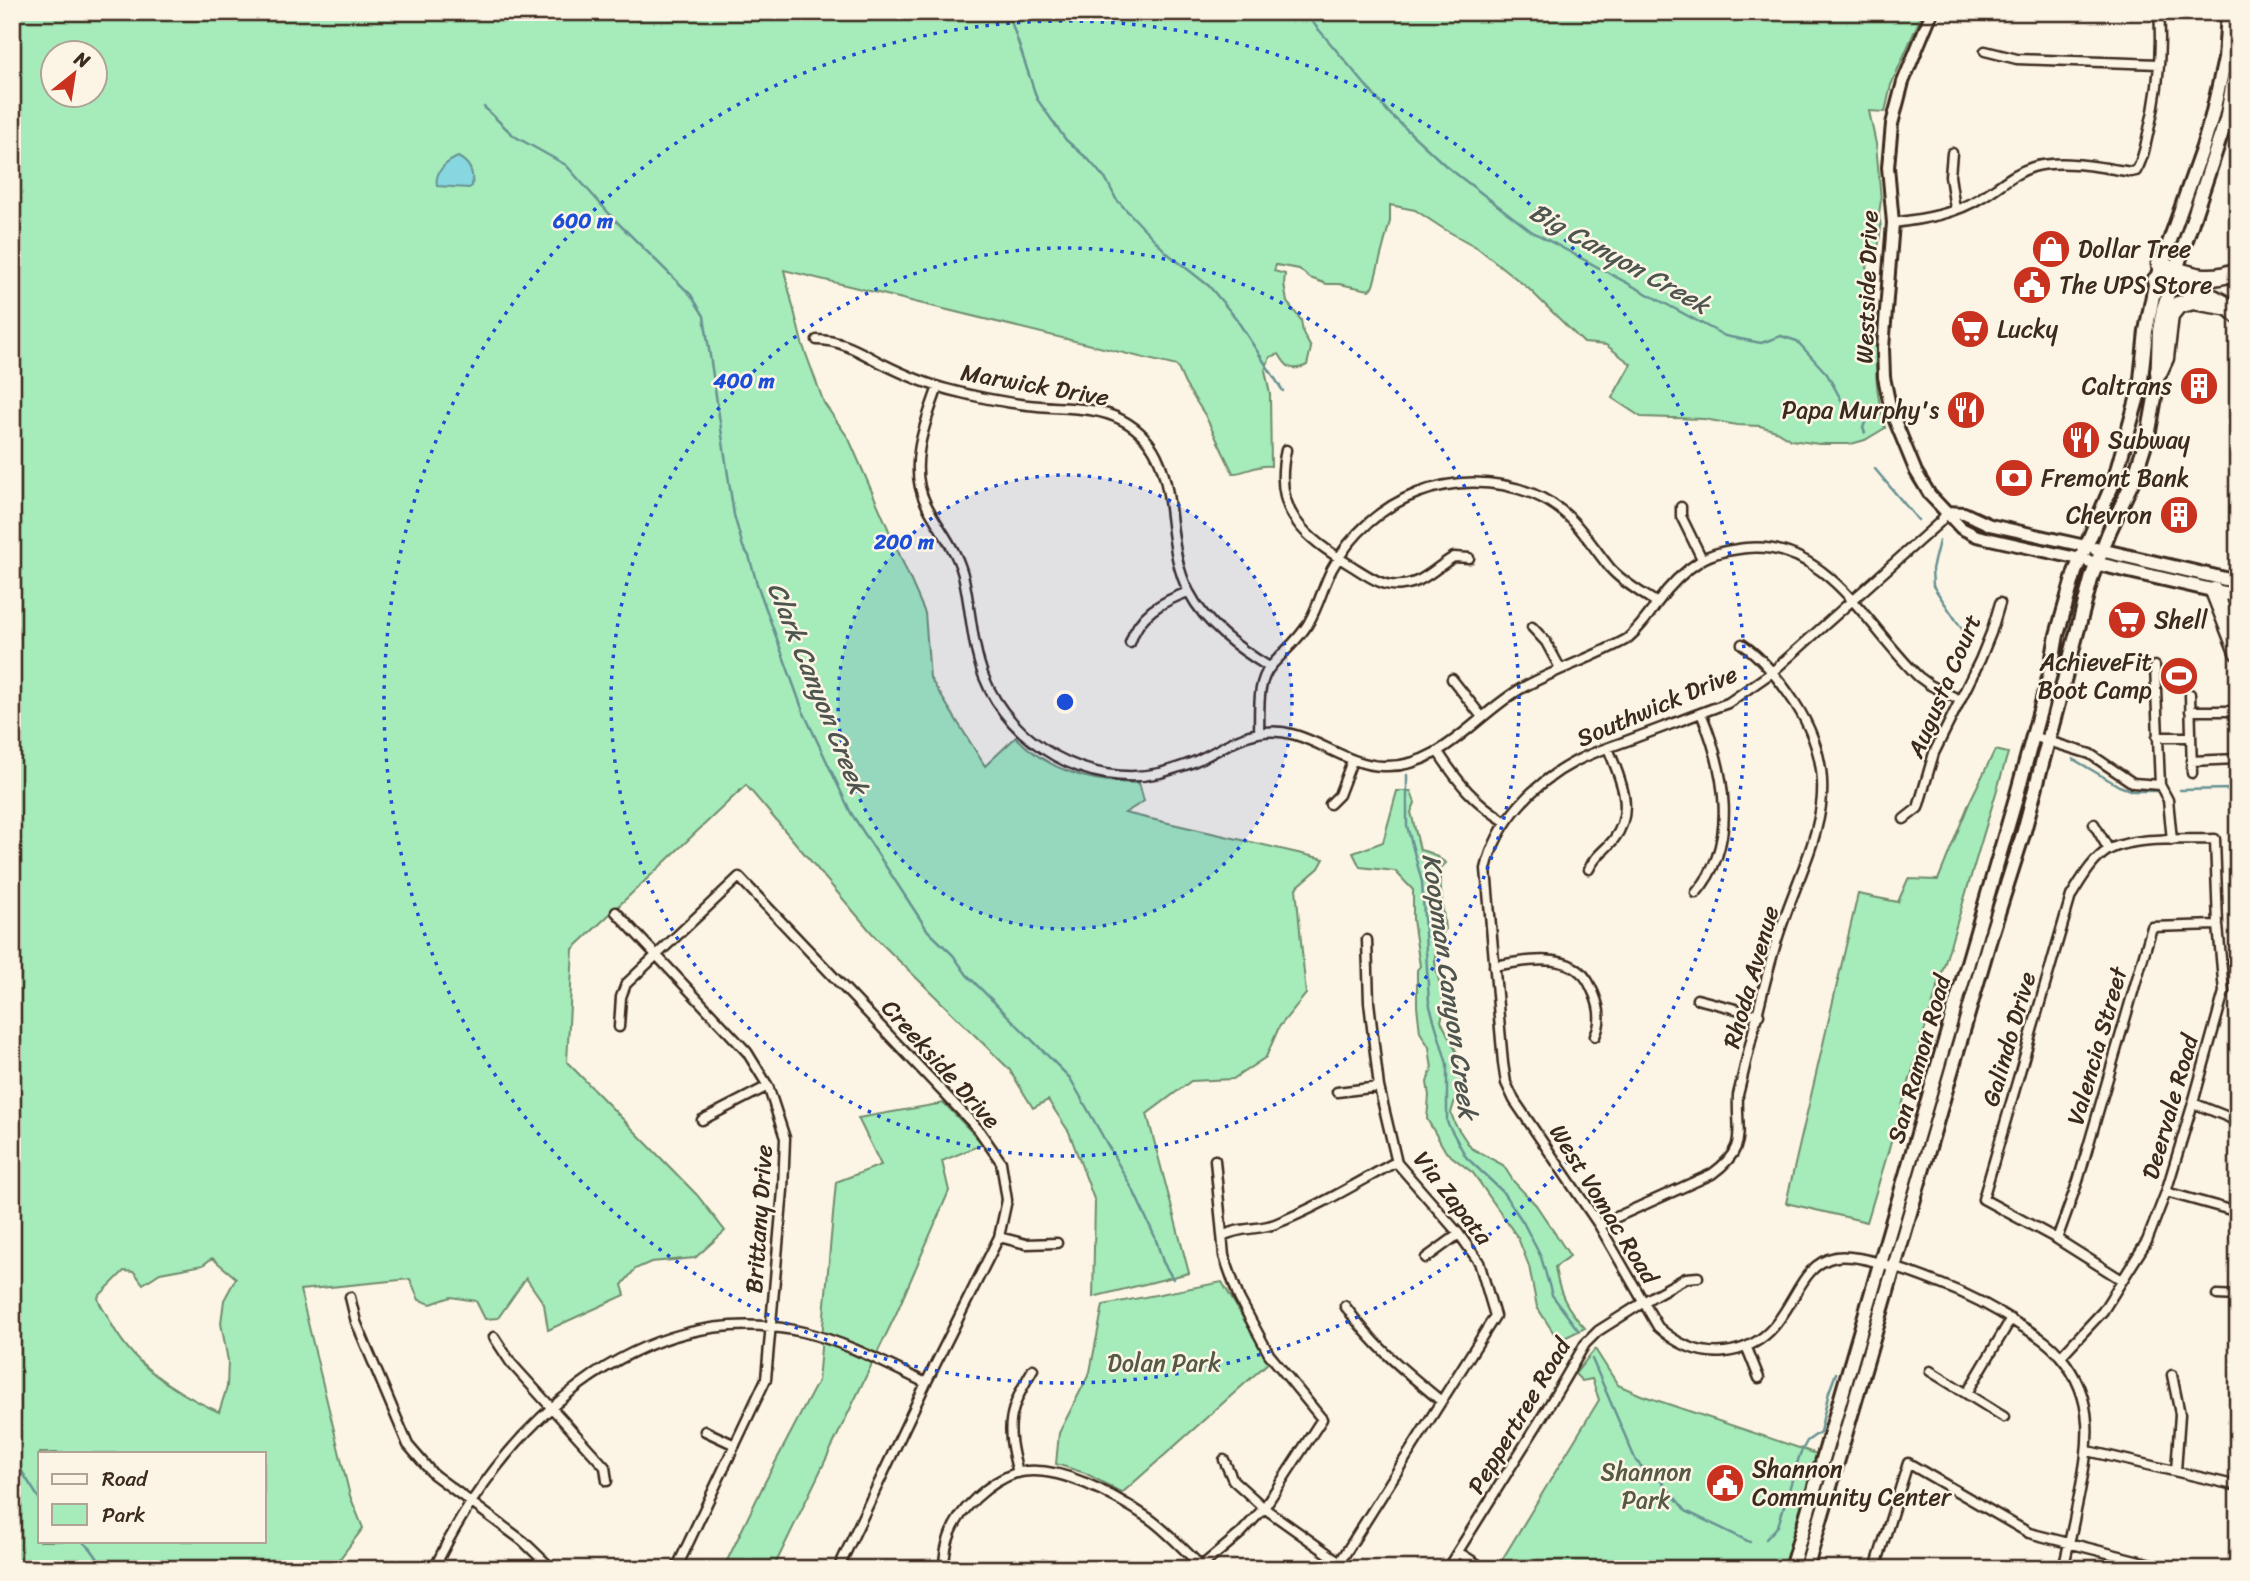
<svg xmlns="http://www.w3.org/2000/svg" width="2250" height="1581" font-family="Sriracha,sans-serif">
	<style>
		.green { fill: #a5ecba; stroke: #708b6c; stroke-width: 2; fill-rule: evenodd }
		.water { fill: #86d7e0; stroke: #689292; stroke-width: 2 }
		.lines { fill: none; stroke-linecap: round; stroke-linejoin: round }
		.stream { stroke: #689292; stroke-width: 2.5 }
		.minor-casing { stroke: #3b2a1e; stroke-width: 13 }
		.tertiary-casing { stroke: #3b2a1e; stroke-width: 16 }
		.secondary-casing { stroke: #3b2a1e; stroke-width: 18 }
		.motorway-casing { stroke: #3b2a1e; stroke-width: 21 }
		.minor { stroke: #fcf5e5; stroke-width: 8 }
		.tertiary { stroke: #fcf5e5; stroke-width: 10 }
		.secondary { stroke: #fcf5e5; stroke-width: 12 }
		.motorway { stroke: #fcf5e5; stroke-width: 16 }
		.ring { fill: none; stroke: #1d4ed8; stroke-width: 3.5; stroke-dasharray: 3.5 7 }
		.labels { text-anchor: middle; stroke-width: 5; stroke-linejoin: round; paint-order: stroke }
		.poi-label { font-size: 24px; fill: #3b2a1e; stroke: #fcf5e5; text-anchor: start }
		.street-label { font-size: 24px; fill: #3b2a1e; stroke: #fcf5e5 }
		.park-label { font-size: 24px; fill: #565a45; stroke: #fcf5e5 }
		.water-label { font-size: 26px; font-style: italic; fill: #4e554e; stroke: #fcf5e5 }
		.centre { fill: #1d4ed8; stroke: #fcf5e5; stroke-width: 3.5 }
		.ring-label { font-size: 21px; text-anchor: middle; font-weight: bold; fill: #1d4ed8; stroke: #fcf5e5; stroke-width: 5; stroke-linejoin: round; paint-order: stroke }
	</style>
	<rect width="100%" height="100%" fill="#fcf5e5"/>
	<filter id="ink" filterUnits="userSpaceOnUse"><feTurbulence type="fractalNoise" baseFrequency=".0143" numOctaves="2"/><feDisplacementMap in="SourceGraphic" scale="14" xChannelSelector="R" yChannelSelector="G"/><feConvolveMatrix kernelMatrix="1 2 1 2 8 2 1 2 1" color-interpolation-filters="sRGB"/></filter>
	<g filter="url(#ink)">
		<path class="green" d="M 12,12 L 1923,12 L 1891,85 L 1885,112 L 1869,111 L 1876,144 L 1881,200 L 1879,214 L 1881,227 L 1878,249 L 1868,263 L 1866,274 C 1882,306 1873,350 1877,385 C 1878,399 1882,414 1885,428 L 1865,440 L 1851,444 L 1819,444 L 1791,440 L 1776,431 L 1760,426 L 1737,425 L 1704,419 L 1641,417 L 1612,398 L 1631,364 L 1606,345 L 1584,343 L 1529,289 L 1478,248 L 1444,229 L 1415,210 L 1390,205 L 1390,221 L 1373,286 L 1369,290 L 1339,284 L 1327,284 L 1310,278 L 1299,269 L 1276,265 L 1274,271 L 1285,274 L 1284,284 L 1287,302 L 1301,320 L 1303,333 L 1311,348 L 1307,365 C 1292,372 1287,368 1279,354 L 1270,357 L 1265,370 L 1270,394 L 1271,466 C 1256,464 1247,473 1233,473 L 1205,415 L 1185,384 L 1177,366 L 784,270 L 802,343 L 824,403 L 849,439 L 925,613 L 930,678 L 985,766 L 1016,737 C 1048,771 1092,783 1139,783 L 1144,801 L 1125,813 L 1324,859 L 1319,868 L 1296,888 L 1306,994 L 1279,1027 L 1266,1057 L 1233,1079 L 1191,1081 L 1147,1114 L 1189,1273 L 1093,1297 L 1095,1202 L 1069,1132 L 1048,1100 L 1033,1108 L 1009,1069 L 877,939 L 746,785 L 573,949 L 567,1062 L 697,1195 L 725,1231 L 695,1258 L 651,1262 L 635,1269 L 622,1285 L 625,1295 L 548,1330 L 544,1304 L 526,1278 L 498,1318 L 485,1319 L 476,1301 L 451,1297 L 431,1304 L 419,1300 L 410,1279 L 300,1290 L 350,1496 L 363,1528 L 332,1569 L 12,1569 ZM 52,52 L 94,52 L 94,94 L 52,94 ZM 212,1258 L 236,1278 L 224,1300 L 221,1323 L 228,1361 L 227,1387 L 219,1412 C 173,1391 130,1364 108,1317 C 104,1310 99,1305 98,1297 L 124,1271 L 134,1272 L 143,1284 L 160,1273 L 203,1265 ZM 40,1453 L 264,1453 L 264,1541 L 40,1541 Z
			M 1995,750 L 2008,753 L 1867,1222 L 1786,1203 L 1858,894 L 1898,902 L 1908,879 L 1938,880 L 1970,801 Z
			M 1397,791 L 1411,791 L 1415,803 L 1411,812 L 1420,850 L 1431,853 L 1446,863 L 1439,870 L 1445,930 C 1419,966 1453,987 1441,1021 L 1457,1053 L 1461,1081 L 1451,1113 L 1455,1124 L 1471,1148 L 1503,1165 L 1514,1182 L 1536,1205 L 1570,1256 L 1555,1267 C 1559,1293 1566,1308 1585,1328 L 1560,1340 L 1553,1332 L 1537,1307 L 1529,1266 L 1518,1238 L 1473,1173 L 1446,1152 L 1427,1119 L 1429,1096 L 1427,1082 L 1432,1069 L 1429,1047 L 1420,1032 L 1417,1006 L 1417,970 L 1420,966 L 1413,920 L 1413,890 L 1395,871 L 1360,867 L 1353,853 L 1383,842 Z
			M 944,1103 L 983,1144 L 942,1161 L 949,1191 L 896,1314 L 773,1569 L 723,1569 L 765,1482 L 818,1381 L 836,1182 L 881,1165 L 858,1118 Z
			M 1222,1282 L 1269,1362 L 1122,1493 L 1085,1473 L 1056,1464 L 1059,1433 L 1090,1372 L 1103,1305 Z
			M 1595,1349 L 1618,1385 L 1641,1395 L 1817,1454 L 1784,1569 L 1508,1569 L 1500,1563 L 1599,1400 L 1592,1379 L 1582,1381 L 1575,1374 Z"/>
		<path class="water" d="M 458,157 C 470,163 474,173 472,186 L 469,188 L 437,186 C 434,172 446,162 458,157 Z"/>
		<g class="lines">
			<path class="stream" d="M 1008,12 L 1037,99 L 1066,140 L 1089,160 L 1107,181 L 1116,199 L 1167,253 L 1209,286 L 1235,317 L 1283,391
				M 1304,12 L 1389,113 L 1446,166 L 1531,231 L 1725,336 L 1761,343 L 1781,336 L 1797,341 L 1827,374 L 1843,403 L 1856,409 L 1866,420 L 1863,428 L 1865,433
				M 484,107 L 514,136 L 566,165 L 614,219 L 691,295 L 704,316 L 734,515 L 743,547 L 749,556 L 757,584 L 803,711 L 851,813 L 928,931 L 953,955 L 967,975 L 1070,1078 L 1134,1192 L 1155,1237 L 1163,1262 L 1173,1279
				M 1875,469 L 1918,520
				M 1939,541 L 1932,569 L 1933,586 L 1970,641
				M 2073,759 L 2119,786 L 2133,791 L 2156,791
				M 1407,775 L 1407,826 L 1422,882 L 1429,1003 L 1447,1064 L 1447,1122 L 1466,1157 L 1502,1191 L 1523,1222 L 1541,1257 L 1552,1295 L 1578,1330
				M 2180,790 L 2231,789 L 2238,791
				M 1592,1359 L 1636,1461 L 1648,1473 L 1662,1482 L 1686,1511 L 1750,1542
				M 12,1456 L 40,1500
				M 1766,1539 L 1778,1526 L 1800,1454 L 1807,1441 L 1820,1432 L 1829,1392 L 1836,1373
				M 82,1541 L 91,1549 L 105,1569"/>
			<g class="minor-casing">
				<path id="minor" d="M 1985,51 L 2017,59 L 2159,64
					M 1952,153 L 1950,176 L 1955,209
					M 1893,223 C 1924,219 1956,214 1982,197 C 1999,187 2013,173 2033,167 C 2063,159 2100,167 2131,172 L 2136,171 C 2143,160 2145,147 2148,134 C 2158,94 2162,53 2159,12
					M 817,340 C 841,340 860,352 881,363 C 903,374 926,384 950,390 C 976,397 1002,402 1028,405 C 1060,409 1093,405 1122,420 C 1187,454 1159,537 1189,592 C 1206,625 1238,648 1269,667
					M 938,387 C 925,423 907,467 926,504 C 939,530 958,550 964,579 C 971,611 972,646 984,677 C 1010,744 1090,789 1160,773 C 1174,769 1188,765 1200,759 C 1220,750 1236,737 1258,733 C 1305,723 1338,765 1383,766 C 1441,769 1475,715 1522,688 C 1556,669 1593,658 1627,639 C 1640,628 1648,616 1658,602 C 1669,586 1683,572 1700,561 C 1713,552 1731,550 1746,548 C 1828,540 1868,629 1919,677 L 1930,685 L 1960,700
					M 1286,450 C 1272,512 1304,537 1352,566 C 1368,576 1384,588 1402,585 C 1424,583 1436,567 1454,557 L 1469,558
					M 1681,507 L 1681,516 L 1702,559
					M 1947,512 L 1940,522 L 1771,673 L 1728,703 C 1697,714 1667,726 1637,737 C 1617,745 1595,751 1576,761 C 1534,783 1497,821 1486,869 L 1503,1063 L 1506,1083 L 1514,1100 L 1599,1225 L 1658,1327 C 1677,1344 1699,1355 1725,1352 C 1797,1343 1787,1266 1836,1257 C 1862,1253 1918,1275 1943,1285 C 1970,1295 1994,1308 2018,1324 C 2033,1333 2049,1342 2060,1356 C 2097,1399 2089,1445 2079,1496 C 2074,1521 2069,1545 2063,1569
					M 1532,627 L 1546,642 L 1560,668
					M 1130,643 C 1139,614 1161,602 1188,592
					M 2155,666 L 2160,785
					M 1452,679 L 1482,717
					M 2190,694 L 2192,773
					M 2190,711 L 2233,711
					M 1259,732 C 1260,711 1256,683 1271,666 C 1284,651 1300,639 1309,622 C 1319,605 1323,586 1332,569 C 1371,497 1454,464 1531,493 C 1573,510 1584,536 1610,568 C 1622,582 1642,593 1657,603
					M 2032,736 L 2090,754 L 2133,783 L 2160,785 L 2168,800 L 2172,840
					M 2157,737 L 2191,737
					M 1438,752 C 1460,785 1473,801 1506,822
					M 2191,761 L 2238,759
					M 1330,804 L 1339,795 L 1352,761
					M 1904,819 L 1918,808 L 1934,753 L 1980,660 L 1991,633 L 2000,603
					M 2094,824 L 2109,850
					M 1589,869 C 1595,855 1606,850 1614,839 C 1636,810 1620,778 1608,748
					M 1696,893 C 1740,843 1724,768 1701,713
					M 616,912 L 747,1052 L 768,1086 L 785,1138 L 783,1190 L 766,1379 L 676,1569
					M 1494,966 C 1518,962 1558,953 1579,971 C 1587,977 1590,985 1594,994 C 1600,1008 1602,1022 1595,1036
					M 1697,999 L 1759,1015
					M 619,1027 L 621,997 L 626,984 L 739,877 L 978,1129 L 1001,1162 L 1007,1200 L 999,1237 L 926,1383 L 838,1569
					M 1337,1092 L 1379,1087
					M 2193,1103 L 2228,1117 L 2238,1123
					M 702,1120 L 768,1086
					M 2166,1192 L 2238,1212
					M 1599,1225 L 1712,1174 C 1749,1147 1736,1133 1738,1095 C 1750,1047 1760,998 1774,950 C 1799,859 1856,797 1795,703 C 1781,682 1763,658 1742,644
					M 1223,1236 C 1238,1227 1259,1230 1275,1224 C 1316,1208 1354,1185 1392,1164 L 1397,1163
					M 999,1237 L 1026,1244 L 1057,1243
					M 2057,1239 L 2078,1181 L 2152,927 L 2218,925
					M 1426,1258 L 1459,1234
					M 2217,1295 L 2238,1296
					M 350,1297 L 356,1322 L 408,1445 L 433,1474 L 523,1541 L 552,1569
					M 1345,1306 C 1375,1347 1402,1369 1441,1401
					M 494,1337 L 511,1363 L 605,1467 L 607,1481
					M 1747,1348 L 1759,1378
					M 2061,1356 L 2103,1311 L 2147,1241 L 2166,1192 L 2193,1103 L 2224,992 L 2218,925 L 2215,839 C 2184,840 2138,836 2110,849 C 2093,858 2081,880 2071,896 L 1983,1199 L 2057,1239 L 2122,1280
					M 1930,1371 L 2004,1417
					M 2172,1375 L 2180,1414 L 2176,1471
					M 1967,1393 L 2011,1319
					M 705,1431 L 735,1445
					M 2088,1451 L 2238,1486
					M 1224,1460 L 1233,1480 L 1264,1508 L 1340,1562 L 1354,1569
					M 1018,1473 C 1005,1425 1008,1412 1033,1369
					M 1458,1552 L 1485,1569
					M 1340,1562 L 1495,1316 L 1479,1262 L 1459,1234 L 1397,1163 L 1379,1087 L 1369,1002 L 1367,940
					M 434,1569 C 499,1430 637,1294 803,1332 C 846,1342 886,1364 926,1383
					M 944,1569 C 944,1541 955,1517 976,1498 C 988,1487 1000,1478 1016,1473 C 1057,1462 1117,1497 1150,1519 C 1168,1532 1185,1551 1201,1566
					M 1198,1569 L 1241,1533 L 1264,1508 L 1322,1419 L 1269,1354 L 1239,1298 L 1224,1256 L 1215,1160
					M 1447,1569 L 1547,1409 L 1585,1344 L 1598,1331 L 1655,1295 L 1686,1278 L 1698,1277
					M 1875,1569 L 1908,1463 L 2029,1533 L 2171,1569"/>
			</g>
			<g class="tertiary-casing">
				<path id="tertiary" d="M 1932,12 L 1903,82 L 1892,124 L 1888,167 L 1893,223 L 1883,348 L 1884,377 L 1891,411 L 1916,472 L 1930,495 L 1961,528 L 1977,536 L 2080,559
					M 1947,512 L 1964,513 L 1990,525 L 2085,546"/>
			</g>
			<g class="secondary-casing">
				<path id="secondary" d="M 2096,549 L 2238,582
					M 2090,562 L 2238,596
					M 1791,1569 L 2016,798 L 2050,674 L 2057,635 L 2075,572 L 2114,481 L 2140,389 L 2146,331 L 2156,280 L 2203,147 L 2212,116 L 2225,59 L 2228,12
					M 1806,1569 L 1991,935 L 2024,831 L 2092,576 L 2109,532 L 2134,478 L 2149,431 L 2157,387 L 2159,331 L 2163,309 L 2226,120 L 2238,54"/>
			</g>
			<g class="motorway-casing">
				<path id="motorway" d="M 2160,264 C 2187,275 2211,284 2238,270
					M 2156,280 C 2184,287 2217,294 2238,315
					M 2159,371 L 2165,358 L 2170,315 L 2178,305 L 2193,301 L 2230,307
					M 2214,591 L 2238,652"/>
			</g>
			<use href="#minor" class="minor"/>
			<use href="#tertiary" class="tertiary"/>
			<use href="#secondary" class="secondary"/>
			<use href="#motorway" class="motorway"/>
		</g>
	</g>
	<circle cx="1065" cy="702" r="227" fill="#1d4ed8" fill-opacity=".12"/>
	<g class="ring">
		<circle cx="1065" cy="702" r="227"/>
		<circle cx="1065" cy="702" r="454"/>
		<circle cx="1065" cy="702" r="681"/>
	</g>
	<defs>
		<g id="shop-disc" transform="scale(2.0125)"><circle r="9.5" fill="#c8321e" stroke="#fcf5e5"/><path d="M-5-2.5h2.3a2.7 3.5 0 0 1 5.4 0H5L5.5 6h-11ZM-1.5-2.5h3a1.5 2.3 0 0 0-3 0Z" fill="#fff"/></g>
		<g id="civic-disc" transform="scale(2.0125)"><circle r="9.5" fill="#c8321e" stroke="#fcf5e5"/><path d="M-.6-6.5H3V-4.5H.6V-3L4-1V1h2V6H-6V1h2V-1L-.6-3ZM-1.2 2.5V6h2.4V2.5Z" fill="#fff"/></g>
		<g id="supermarket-disc" transform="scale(2.0125)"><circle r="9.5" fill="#c8321e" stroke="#fcf5e5"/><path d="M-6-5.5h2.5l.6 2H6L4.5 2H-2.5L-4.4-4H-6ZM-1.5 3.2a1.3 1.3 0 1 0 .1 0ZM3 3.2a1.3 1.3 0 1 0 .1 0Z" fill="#fff"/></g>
		<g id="building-disc" transform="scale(2.0125)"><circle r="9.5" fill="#c8321e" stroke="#fcf5e5"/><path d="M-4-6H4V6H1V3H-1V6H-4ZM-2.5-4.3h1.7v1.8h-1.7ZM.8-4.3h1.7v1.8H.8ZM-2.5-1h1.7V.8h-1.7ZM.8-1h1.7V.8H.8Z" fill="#fff"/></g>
		<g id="restaurant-disc" transform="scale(2.0125)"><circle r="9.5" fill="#c8321e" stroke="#fcf5e5"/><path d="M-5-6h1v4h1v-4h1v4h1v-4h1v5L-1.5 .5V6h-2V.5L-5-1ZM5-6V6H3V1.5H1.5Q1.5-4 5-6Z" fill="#fff"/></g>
		<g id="bank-disc" transform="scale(2.0125)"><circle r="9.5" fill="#c8321e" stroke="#fcf5e5"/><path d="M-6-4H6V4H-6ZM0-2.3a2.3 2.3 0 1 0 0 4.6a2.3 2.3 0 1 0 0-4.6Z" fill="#fff"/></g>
		<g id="stadium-disc" transform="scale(2.0125)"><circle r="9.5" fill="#c8321e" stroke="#fcf5e5"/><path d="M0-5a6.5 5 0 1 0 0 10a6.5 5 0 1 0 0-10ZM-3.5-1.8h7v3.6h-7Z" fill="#fff"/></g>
	</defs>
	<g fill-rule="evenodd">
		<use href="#shop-disc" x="2051" y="249"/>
		<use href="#civic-disc" x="2032" y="285"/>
		<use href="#supermarket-disc" x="1970" y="329"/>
		<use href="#building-disc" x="2199" y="386"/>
		<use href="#restaurant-disc" x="1966" y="410"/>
		<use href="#restaurant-disc" x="2081" y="440"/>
		<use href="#bank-disc" x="2014" y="478"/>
		<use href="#building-disc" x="2179" y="515"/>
		<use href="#supermarket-disc" x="2127" y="620"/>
		<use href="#stadium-disc" x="2179" y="676"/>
		<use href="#civic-disc" x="1725" y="1483"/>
	</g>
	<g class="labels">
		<g class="poi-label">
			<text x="2078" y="257">Dollar Tree</text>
			<text x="2059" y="293">The UPS Store</text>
			<text x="1997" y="337">Lucky</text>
			<text x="2172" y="394" text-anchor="end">Caltrans</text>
			<text x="1939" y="418" text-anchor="end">Papa Murphy's</text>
			<text x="2108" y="448">Subway</text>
			<text x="2041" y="486">Fremont Bank</text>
			<text x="2152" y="523" text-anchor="end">Chevron</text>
			<text x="2154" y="628">Shell</text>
			<text x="2152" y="670" text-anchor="end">AchieveFit<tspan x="2152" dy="28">Boot Camp</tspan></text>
			<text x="1752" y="1477">Shannon<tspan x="1752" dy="28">Community Center</tspan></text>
		</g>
		<g class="street-label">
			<text transform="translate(1867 287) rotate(-88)" y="8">Westside Drive</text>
			<text transform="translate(1035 385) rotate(10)" y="8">Marwick Drive</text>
			<text transform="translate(1944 686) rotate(-67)" y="8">Augusta Court</text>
			<text transform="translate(1657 706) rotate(-23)" y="8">Southwick Drive</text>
			<text transform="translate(1751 977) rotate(-74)" y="8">Rhoda Avenue</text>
			<text transform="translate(2009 1039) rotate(-74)" y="8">Galindo Drive</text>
			<text transform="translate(2097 1046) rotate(-74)" y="8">Valencia Street</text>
			<text transform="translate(1919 1059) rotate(-74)" y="8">San Ramon Road</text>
			<text transform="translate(941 1064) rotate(48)" y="8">Creekside Drive</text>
			<text transform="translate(2170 1107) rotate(-74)" y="8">Deervale Road</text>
			<text transform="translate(1453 1198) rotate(52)" y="8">Via Zapata</text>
			<text transform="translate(1604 1204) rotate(58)" y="8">West Vomac Road</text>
			<text transform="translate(759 1219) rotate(-86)" y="8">Brittany Drive</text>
			<text transform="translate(1519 1416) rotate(-59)" y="8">Peppertree Road</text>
		</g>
		<g class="park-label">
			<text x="1164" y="1371">Dolan Park</text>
			<text x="1646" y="1480">Shannon<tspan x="1646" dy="28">Park</tspan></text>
		</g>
		<g class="water-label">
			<text transform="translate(1620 258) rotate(29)" y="9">Big Canyon Creek</text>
			<text transform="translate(818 688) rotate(68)" y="9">Clark Canyon Creek</text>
			<text transform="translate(1450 986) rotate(82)" y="9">Koopman Canyon Creek</text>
		</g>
	</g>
	<circle cx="1065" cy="702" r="10" class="centre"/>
	<g class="ring-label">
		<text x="583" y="228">600 m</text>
		<text x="744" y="388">400 m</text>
		<text x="904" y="549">200 m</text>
	</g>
	<rect width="2250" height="1581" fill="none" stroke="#fcf5e5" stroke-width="42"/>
	<rect x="21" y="21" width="2208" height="1539" fill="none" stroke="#3b2a1e" stroke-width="2.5" filter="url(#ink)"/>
	<rect x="38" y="1452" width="228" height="91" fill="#fcf5e5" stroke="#afa495" stroke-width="2"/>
	<rect x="52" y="1474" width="35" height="10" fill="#fcf5e5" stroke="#afa495" stroke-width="2"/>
	<text x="102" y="1486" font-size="21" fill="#3b2a1e">Road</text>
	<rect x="52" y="1504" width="35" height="21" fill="#a5ecba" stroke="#afa495" stroke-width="2"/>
	<text x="102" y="1522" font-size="21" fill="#3b2a1e">Park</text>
	<g transform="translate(74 74) rotate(30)"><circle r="33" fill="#fcf5e5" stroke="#afa495" stroke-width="2"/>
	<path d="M0-5L12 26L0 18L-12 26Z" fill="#c8321e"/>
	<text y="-10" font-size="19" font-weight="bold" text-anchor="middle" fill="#3b2a1e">N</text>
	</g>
</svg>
